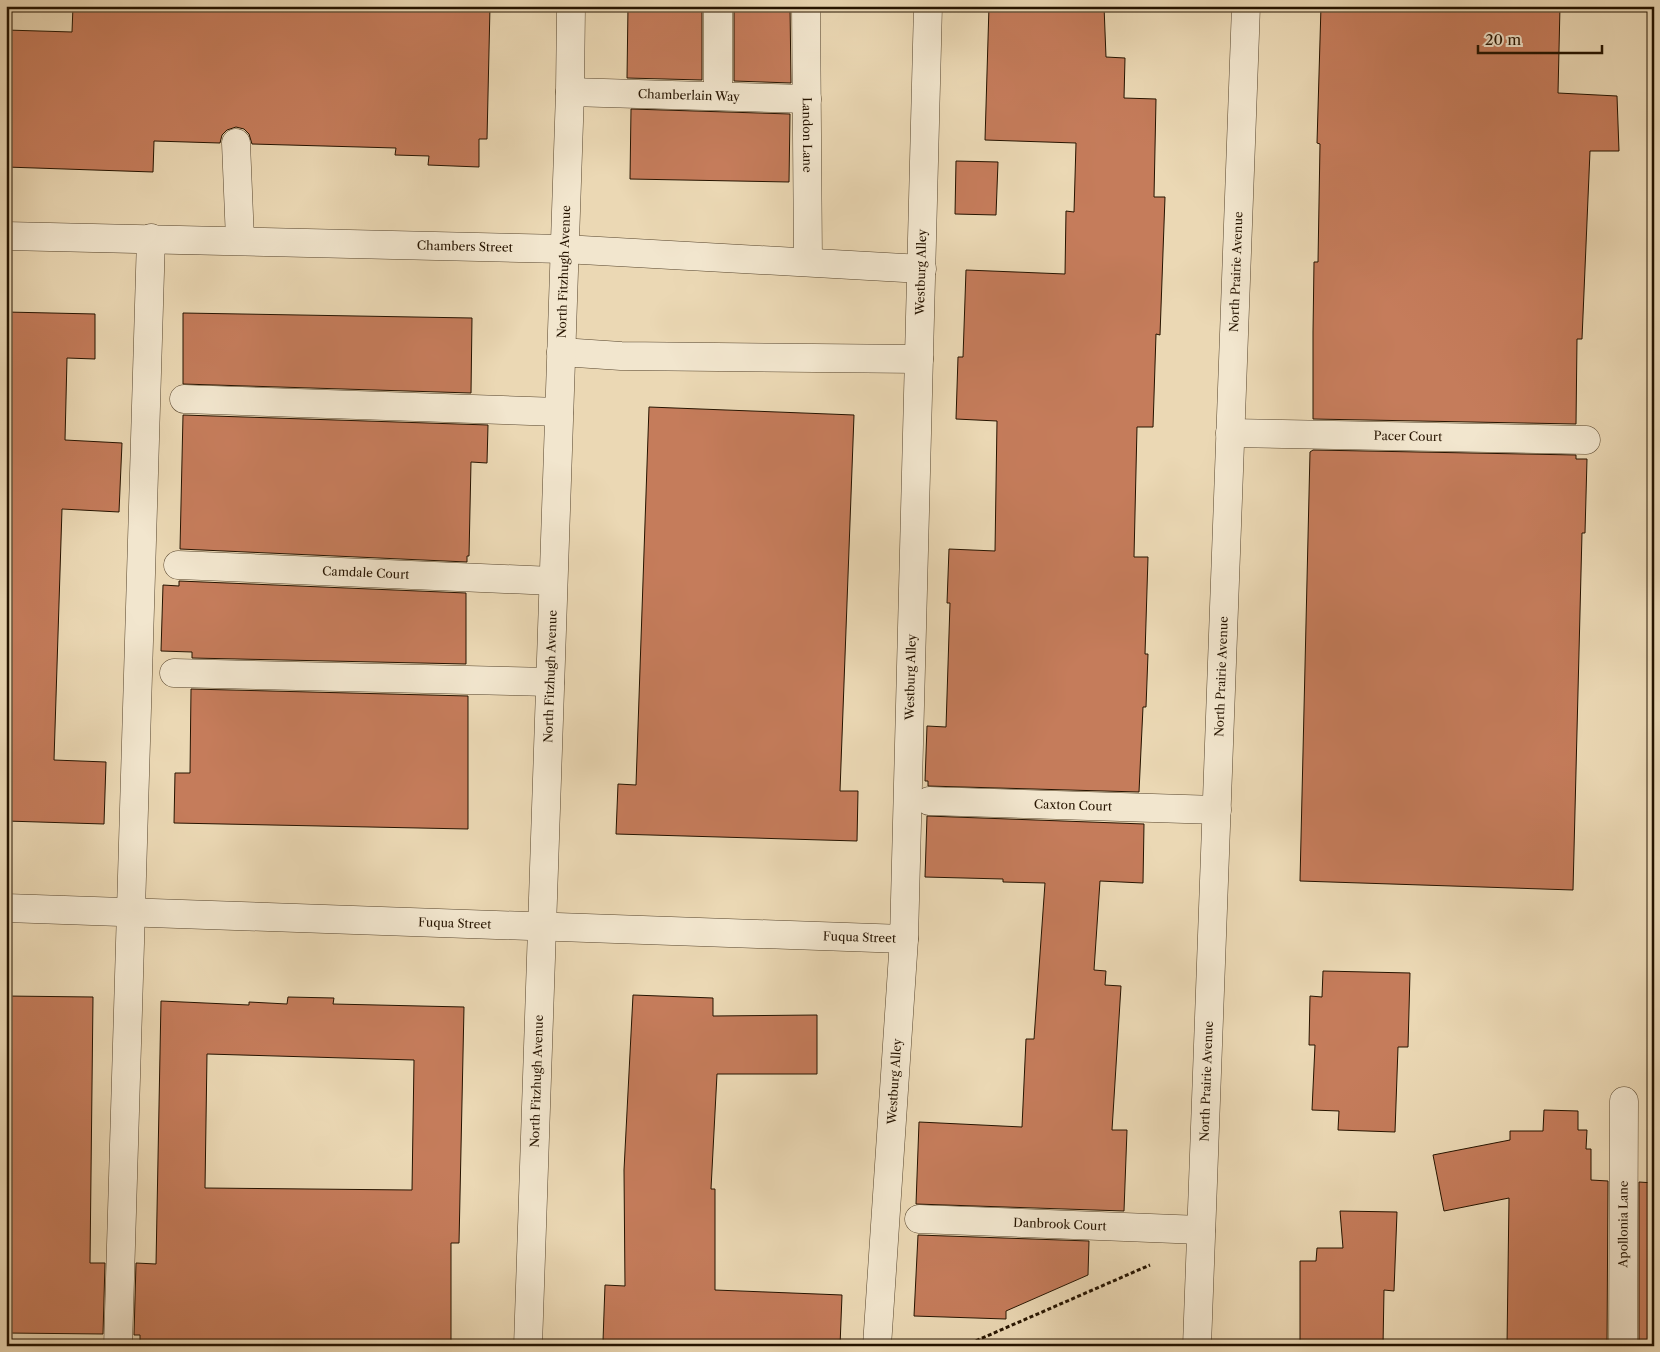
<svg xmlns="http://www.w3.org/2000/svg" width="1660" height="1352" font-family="'Libre Caslon Text',serif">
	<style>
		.building { fill: #c57c5b; stroke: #261400; fill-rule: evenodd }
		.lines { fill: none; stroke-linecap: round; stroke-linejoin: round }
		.minor-casing { stroke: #57452d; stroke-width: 29 }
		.path { stroke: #261400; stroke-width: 3; stroke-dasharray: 4 2.5; stroke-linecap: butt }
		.minor { stroke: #f2e6ce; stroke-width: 28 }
		.labels { text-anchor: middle; stroke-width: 4; stroke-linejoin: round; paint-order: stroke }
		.street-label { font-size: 12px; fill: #261400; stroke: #f2e6ce }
	</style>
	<rect width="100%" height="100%" fill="#ebd8b4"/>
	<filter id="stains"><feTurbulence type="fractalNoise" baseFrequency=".004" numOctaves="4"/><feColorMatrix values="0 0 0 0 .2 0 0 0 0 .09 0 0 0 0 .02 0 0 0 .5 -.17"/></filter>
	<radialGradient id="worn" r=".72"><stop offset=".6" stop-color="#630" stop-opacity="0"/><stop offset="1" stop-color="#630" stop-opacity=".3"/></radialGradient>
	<path class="building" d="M 73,6 L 490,6 L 487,139 L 479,139 L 479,167 L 428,165 L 429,156 L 395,155 L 396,148 L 252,144 L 249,134 L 244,129 L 236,127 L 227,130 L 222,135 L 220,143 L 154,141 L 153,172 L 6,167 L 6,30 L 72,32 Z
		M 628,6 L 702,6 L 702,80 L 627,78 Z
		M 734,6 L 790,6 L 791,83 L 734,81 Z
		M 989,6 L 1104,6 L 1106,57 L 1125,58 L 1124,98 L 1156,99 L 1154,197 L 1165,197 L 1160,335 L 1156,334 L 1153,427 L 1137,427 L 1134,557 L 1148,557 L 1145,654 L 1148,654 L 1146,707 L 1143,707 L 1139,792 L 928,786 L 928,781 L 925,781 L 927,726 L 946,727 L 950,603 L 947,603 L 949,549 L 995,551 L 997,421 L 956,419 L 958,357 L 963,357 L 966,270 L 1065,274 L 1066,211 L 1074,212 L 1076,143 L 985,140 Z
		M 1321,6 L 1560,6 L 1558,93 L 1617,96 L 1619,151 L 1590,151 L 1582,339 L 1577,339 L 1576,424 L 1313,419 L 1313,332 L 1314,262 L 1318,262 L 1320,144 L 1317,143 Z
		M 631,109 L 790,114 L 789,182 L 630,179 Z
		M 956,161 L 998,162 L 996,215 L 955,214 Z
		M 6,312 L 95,314 L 95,359 L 67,358 L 65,440 L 122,443 L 119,512 L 62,509 L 54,760 L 106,762 L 104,824 L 6,821 Z
		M 183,313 L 472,318 L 471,393 L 183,384 Z
		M 649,407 L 854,415 L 840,791 L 858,791 L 857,841 L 616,834 L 618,784 L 636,785 Z
		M 183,415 L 488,425 L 487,463 L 471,462 L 469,556 L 467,556 L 467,562 L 180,549 Z
		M 1313,450 L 1576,455 L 1576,459 L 1587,459 L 1585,533 L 1582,533 L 1573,890 L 1300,881 L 1310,452 Z
		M 179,581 L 466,593 L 466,664 L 192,658 L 192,652 L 161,651 L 163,585 L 179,586 Z
		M 191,689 L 468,696 L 468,829 L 174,823 L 175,773 L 190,773 Z
		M 927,816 L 1144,824 L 1143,883 L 1100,881 L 1094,970 L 1106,971 L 1105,985 L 1121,986 L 1112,1130 L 1127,1130 L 1124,1211 L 916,1204 L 919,1122 L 1022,1127 L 1026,1039 L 1034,1039 L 1045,883 L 1003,882 L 1003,879 L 925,877 Z
		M 1323,971 L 1410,973 L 1408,1047 L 1398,1047 L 1395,1132 L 1338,1130 L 1339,1111 L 1312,1110 L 1315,1045 L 1309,1045 L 1310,996 L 1322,997 Z
		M 633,995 L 713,998 L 713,1016 L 817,1015 L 817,1074 L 717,1074 L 711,1189 L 715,1189 L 715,1290 L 842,1295 L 840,1346 L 710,1346 L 603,1341 L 605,1285 L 625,1286 L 624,1170 Z
		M 6,996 L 93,997 L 90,1263 L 105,1263 L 103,1334 L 6,1333 Z
		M 288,997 L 334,998 L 333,1004 L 464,1007 L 459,1243 L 451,1243 L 451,1346 L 140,1346 L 140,1335 L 134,1335 L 136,1263 L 156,1264 L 161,1001 L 249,1005 L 249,1002 L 287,1004 ZM 207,1054 L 414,1060 L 412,1190 L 205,1188 Z
		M 1544,1110 L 1578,1111 L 1578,1130 L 1587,1130 L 1586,1149 L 1591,1149 L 1591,1180 L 1608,1181 L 1607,1346 L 1507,1346 L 1509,1198 L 1444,1211 L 1433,1155 L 1510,1140 L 1510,1131 L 1543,1131 Z
		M 1639,1182 L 1654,1183 L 1654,1346 L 1639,1346 Z
		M 1340,1211 L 1397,1212 L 1394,1291 L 1384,1290 L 1383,1346 L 1303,1346 L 1300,1343 L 1300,1261 L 1316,1261 L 1317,1248 L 1343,1248 Z
		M 918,1235 L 1089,1241 L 1088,1275 L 1006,1311 L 1006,1319 L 914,1316 Z"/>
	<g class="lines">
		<g class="minor-casing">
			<g id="minor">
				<path id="s1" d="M 806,6 L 808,262"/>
				<path id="s2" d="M 570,92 L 807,99"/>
				<path d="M 718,96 L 718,6"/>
				<path d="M 236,143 L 240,240"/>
				<path id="s3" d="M 6,236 L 564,249 L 922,269"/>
				<path d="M 561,352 L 621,356 L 919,359"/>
				<path d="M 184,399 L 559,412"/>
				<path id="s4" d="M 1230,433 L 1586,440"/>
				<path id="s5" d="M 178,565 L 553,581"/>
				<path d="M 174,673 L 550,682"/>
				<path id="s6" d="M 929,801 L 1217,810"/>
				<path id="s7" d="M 6,908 L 904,939"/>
				<path id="s8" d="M 919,1219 L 1201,1230"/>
				<path d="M 118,1346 L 151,238"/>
				<path id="s9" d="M 528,1346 L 570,92 L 571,6"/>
				<path id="s10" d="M 877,1346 L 904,939 L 928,6"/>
				<path id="s11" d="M 1197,1346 L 1246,6"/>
				<path id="s12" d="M 1623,1346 L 1624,1101"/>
			</g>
		</g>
		<path class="path" d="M 964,1346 L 1150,1265"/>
		<use href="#minor" class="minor"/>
	</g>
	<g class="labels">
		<g class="street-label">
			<text dy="4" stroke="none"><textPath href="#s2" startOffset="119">Chamberlain Way</textPath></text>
			<text dy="4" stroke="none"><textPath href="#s1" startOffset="129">Landon Lane</textPath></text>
			<text dy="4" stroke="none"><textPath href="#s3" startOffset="459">Chambers Street</textPath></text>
			<text dy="4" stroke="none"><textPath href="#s9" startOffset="1075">North Fitzhugh Avenue</textPath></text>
			<text dy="4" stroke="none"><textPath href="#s11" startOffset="1075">North Prairie Avenue</textPath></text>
			<text dy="4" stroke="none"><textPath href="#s10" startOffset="1075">Westburg Alley</textPath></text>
			<text dy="4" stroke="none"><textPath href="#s4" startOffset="178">Pacer Court</textPath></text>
			<text dy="4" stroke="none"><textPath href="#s5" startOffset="188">Camdale Court</textPath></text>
			<text dy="4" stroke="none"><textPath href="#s9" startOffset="670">North Fitzhugh Avenue</textPath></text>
			<text dy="4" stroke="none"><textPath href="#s10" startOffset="670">Westburg Alley</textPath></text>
			<text dy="4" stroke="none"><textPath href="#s11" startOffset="670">North Prairie Avenue</textPath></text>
			<text dy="4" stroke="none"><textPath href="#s6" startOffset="144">Caxton Court</textPath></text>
			<text dy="4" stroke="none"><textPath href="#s7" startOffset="449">Fuqua Street</textPath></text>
			<text dy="4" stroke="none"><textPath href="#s7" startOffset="854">Fuqua Street</textPath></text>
			<text dy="4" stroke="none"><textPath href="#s9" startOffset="265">North Fitzhugh Avenue</textPath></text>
			<text dy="4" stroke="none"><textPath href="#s10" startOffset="265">Westburg Alley</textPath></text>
			<text dy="4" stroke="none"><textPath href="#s11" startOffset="265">North Prairie Avenue</textPath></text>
			<text dy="4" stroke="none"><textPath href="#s12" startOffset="122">Apollonia Lane</textPath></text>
			<text dy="4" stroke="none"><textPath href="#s8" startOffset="141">Danbrook Court</textPath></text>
		</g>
	</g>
	<rect width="1660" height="1352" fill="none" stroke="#ebd8b4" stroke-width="25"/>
	<rect x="8" y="8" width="1645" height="1337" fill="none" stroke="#261400" stroke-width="2.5"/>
	<rect x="12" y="12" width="1635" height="1327" fill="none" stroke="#261400"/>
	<path d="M1478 45v8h124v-8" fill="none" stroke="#261400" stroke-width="2.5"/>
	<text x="1485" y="45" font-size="15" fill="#261400" stroke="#f2e6ce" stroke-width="4" paint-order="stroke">20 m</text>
	<rect width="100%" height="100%" filter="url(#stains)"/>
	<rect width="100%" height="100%" fill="url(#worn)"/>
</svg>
